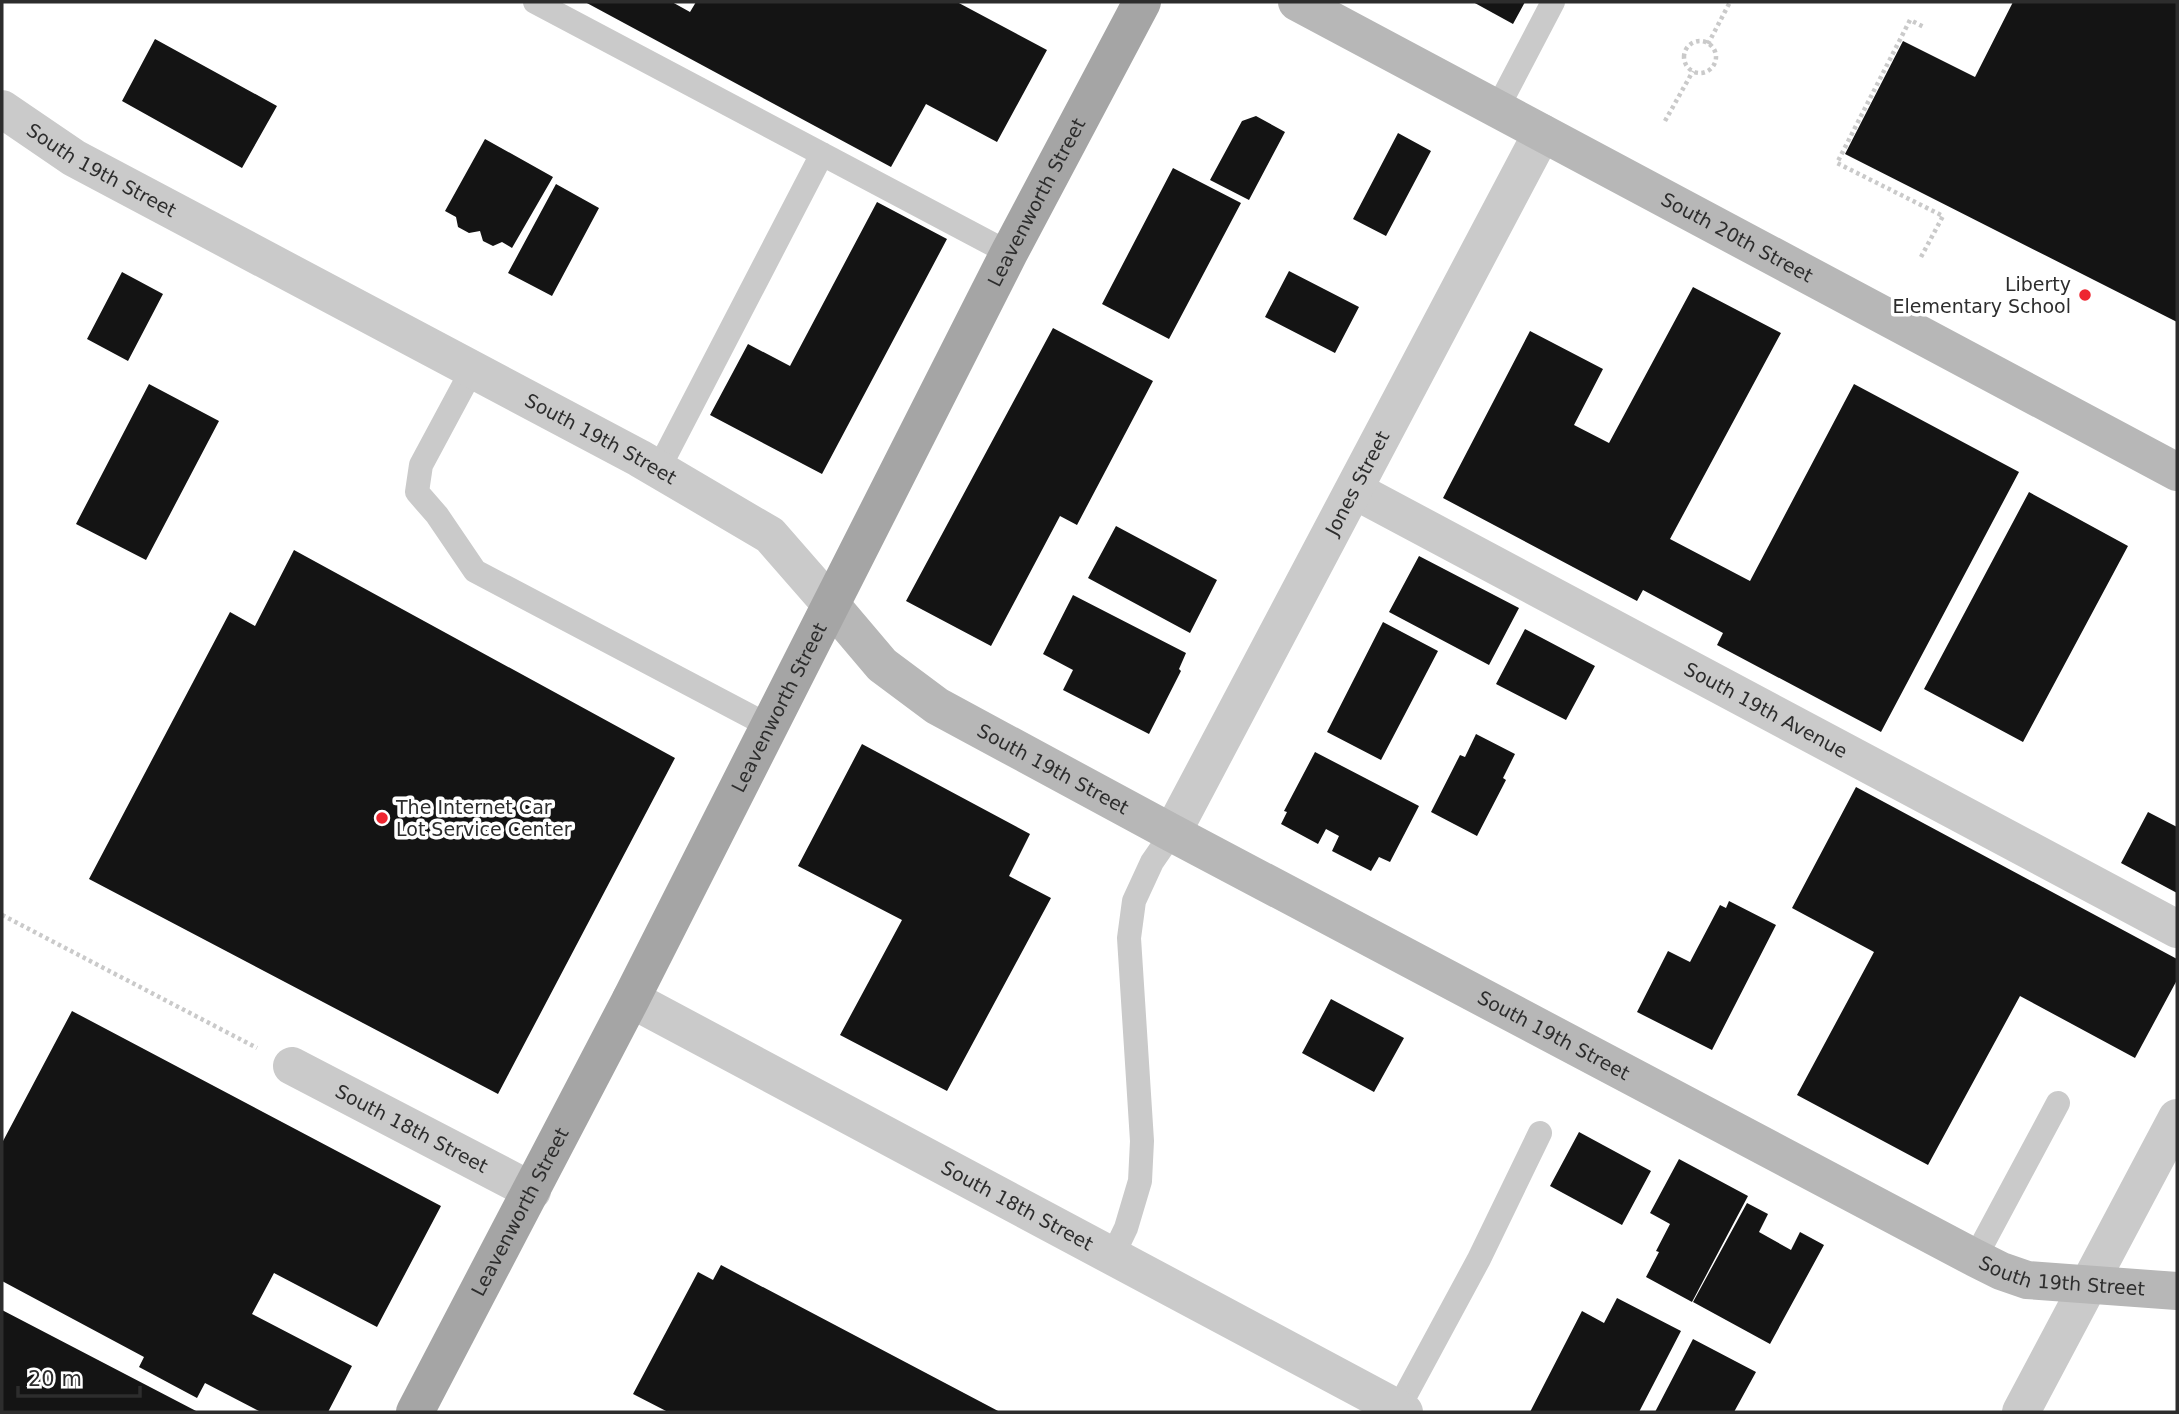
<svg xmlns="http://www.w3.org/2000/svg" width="2179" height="1414" font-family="'DejaVu Sans',sans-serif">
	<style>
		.building { fill: #141414 }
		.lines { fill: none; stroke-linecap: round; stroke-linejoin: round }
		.path { stroke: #cacaca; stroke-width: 4.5; stroke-dasharray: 3.5 3.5; stroke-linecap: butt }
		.service { stroke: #cacaca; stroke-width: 24 }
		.minor { stroke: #cacaca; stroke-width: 38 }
		.tertiary { stroke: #cacaca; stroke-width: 38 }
		.secondary { stroke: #b7b7b7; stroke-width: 38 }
		.primary { stroke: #a5a5a5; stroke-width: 38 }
		.poi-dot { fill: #ee2530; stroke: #fff; stroke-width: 2.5 }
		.labels { text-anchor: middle; stroke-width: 7; stroke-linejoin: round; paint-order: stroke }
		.street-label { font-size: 19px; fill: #2d2d2d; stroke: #fff }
		.poi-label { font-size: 19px; fill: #2d2d2d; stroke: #fff; text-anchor: end }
	</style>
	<rect width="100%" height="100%" fill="#fff"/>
	<path class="building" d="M 585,2 L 672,2 L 690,12 L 696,2 L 957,2 L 1047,50 L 997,142 L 926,104 L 891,167 Z
		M 1473,2 L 1525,2 L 1513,24 Z
		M 2013,2 L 2177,2 L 2177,322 L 1845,154 L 1903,41 L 1975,77 Z
		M 155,39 L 277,106 L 242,168 L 122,101 Z
		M 1256,116 L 1285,132 L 1249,200 L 1210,180 L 1242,121 Z
		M 1398,133 L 1431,151 L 1386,236 L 1353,219 Z
		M 485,139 L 553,177 L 512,248 L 502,242 L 493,246 L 483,241 L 480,231 L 469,233 L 458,227 L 456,217 L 445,211 Z
		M 1173,168 L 1241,203 L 1169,339 L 1102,304 Z
		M 556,184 L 599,208 L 552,296 L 508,273 Z
		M 877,202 L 947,239 L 822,474 L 710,415 L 748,344 L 790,366 Z
		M 1289,271 L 1359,307 L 1335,353 L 1265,317 Z
		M 122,272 L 163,294 L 128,361 L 87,339 Z
		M 1693,287 L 1781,333 L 1670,539 L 1750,581 L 1854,384 L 2019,472 L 1881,732 L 1717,645 L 1723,633 L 1643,590 L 1637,601 L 1443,498 L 1530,331 L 1603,369 L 1574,425 L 1609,443 Z
		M 1053,328 L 1153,381 L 1077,525 L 1060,516 L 991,646 L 906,601 Z
		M 149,384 L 219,421 L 146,560 L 76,524 Z
		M 2029,492 L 2128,546 L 2023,742 L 1924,689 Z
		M 1116,526 L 1217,580 L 1190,633 L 1088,578 Z
		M 294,550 L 675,758 L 498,1094 L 89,879 L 230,612 L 255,626 Z
		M 1419,556 L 1519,608 L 1489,665 L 1389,612 Z
		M 1073,595 L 1186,653 L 1179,669 L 1181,671 L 1149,734 L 1063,690 L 1073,670 L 1043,654 Z
		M 1383,622 L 1438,651 L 1381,760 L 1327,732 Z
		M 1525,629 L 1595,666 L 1566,720 L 1496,684 Z
		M 1476,734 L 1515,754 L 1503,778 L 1506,780 L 1477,836 L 1431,812 L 1460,755 L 1465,757 Z
		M 862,744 L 1030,834 L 1009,876 L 1051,898 L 947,1091 L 840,1035 L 902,920 L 798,866 Z
		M 1315,752 L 1419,806 L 1390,862 L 1379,857 L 1371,871 L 1332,851 L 1339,836 L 1326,829 L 1318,844 L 1281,824 L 1287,812 L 1284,811 Z
		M 1856,787 L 2177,959 L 2177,980 L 2135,1058 L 2020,996 L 1928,1165 L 1797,1095 L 1874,952 L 1792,908 Z
		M 2148,812 L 2177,827 L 2177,893 L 2121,863 Z
		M 1729,901 L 1776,925 L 1712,1050 L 1637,1012 L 1668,951 L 1690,962 L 1720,905 L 1726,908 Z
		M 1331,999 L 1404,1038 L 1374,1092 L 1302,1053 Z
		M 72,1011 L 441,1206 L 377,1327 L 274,1273 L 252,1314 L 352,1366 L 328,1412 L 261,1412 L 205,1383 L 197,1398 L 139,1367 L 144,1357 L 2,1281 L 2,1143 Z
		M 1579,1132 L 1651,1171 L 1622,1225 L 1550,1186 Z
		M 1679,1159 L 1748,1196 L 1692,1302 L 1646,1277 L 1659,1252 L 1656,1251 L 1670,1224 L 1650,1213 Z
		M 1747,1203 L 1768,1214 L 1759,1232 L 1791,1250 L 1800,1232 L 1824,1245 L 1770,1344 L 1693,1302 Z
		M 721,1265 L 1000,1412 L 668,1412 L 633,1394 L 698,1272 L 713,1280 Z
		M 1617,1298 L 1681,1331 L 1639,1412 L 1530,1412 L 1582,1311 L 1604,1323 Z
		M 2,1310 L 198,1412 L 2,1412 Z
		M 1693,1339 L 1756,1372 L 1734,1412 L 1655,1412 Z"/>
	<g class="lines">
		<path class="path" d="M1684 57a16 16 0 1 1 32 0a16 16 0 1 1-32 0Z
			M 1708,44 L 1730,2
			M 1665,121 L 1693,71
			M 1921,257 L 1943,216 L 1837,163 L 1910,20 L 1924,27
			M 2,915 L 257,1048"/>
		<path class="service" d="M 535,2 L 1009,253
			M 1497,109 L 1553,2
			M 472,370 L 421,465 L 417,492 L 437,515 L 475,571 L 771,727
			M 658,470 L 822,154
			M 1112,1257 L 1126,1228 L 1140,1181 L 1142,1141 L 1129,938 L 1134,901 L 1152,862 L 1172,833
			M 1975,1258 L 2058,1103
			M 1398,1409 L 1479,1259 L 1540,1133"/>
		<g class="minor">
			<path id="s1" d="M 1354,490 L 2177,929"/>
			<path id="s2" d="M 1172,833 L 1542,133"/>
			<path id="s3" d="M 631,999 L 1404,1412"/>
			<path id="s4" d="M 292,1066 L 532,1191"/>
		</g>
		<g class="tertiary">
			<path id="s5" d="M 2,109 L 74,158 L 639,458 L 770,535 L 832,606"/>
			<path d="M 2021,1412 L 2177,1118"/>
		</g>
		<g class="secondary">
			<path id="s6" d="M 1297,2 L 2177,472"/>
			<path id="s7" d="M 832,606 L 882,665 L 937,706 L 1172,833 L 1975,1258 L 2001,1271 L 2027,1280 L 2177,1291"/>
		</g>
		<path class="primary" id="s8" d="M 415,1412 L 631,999 L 1009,253 L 1142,2"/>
	</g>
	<g class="poi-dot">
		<circle cx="2085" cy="295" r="7"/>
		<circle cx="382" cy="818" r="7"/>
	</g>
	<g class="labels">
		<g class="street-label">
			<text dy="7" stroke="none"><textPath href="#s5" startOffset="117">South 19th Street</textPath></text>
			<text dy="7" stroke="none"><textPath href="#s8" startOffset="1360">Leavenworth Street</textPath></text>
			<text dy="7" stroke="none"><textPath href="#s6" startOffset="499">South 20th Street</textPath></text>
			<text dy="7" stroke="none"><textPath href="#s5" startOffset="684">South 19th Street</textPath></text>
			<text dy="7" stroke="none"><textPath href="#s2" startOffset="396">Jones Street</textPath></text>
			<text dy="7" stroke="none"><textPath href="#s8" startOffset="793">Leavenworth Street</textPath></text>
			<text dy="7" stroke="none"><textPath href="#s1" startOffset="467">South 19th Avenue</textPath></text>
			<text dy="7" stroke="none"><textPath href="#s7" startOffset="278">South 19th Street</textPath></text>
			<text dy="7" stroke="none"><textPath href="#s7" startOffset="845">South 19th Street</textPath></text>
			<text dy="7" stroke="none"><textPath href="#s4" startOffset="135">South 18th Street</textPath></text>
			<text dy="7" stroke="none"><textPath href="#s3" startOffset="438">South 18th Street</textPath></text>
			<text dy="7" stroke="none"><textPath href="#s8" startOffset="226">Leavenworth Street</textPath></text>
			<text dy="7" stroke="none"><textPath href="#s7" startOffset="1412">South 19th Street</textPath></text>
		</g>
		<g class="poi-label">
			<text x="2071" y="291">Liberty<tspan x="2071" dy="22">Elementary School</tspan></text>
			<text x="396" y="814" text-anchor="start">The Internet Car<tspan x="396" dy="22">Lot Service Center</tspan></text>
		</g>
	</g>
	<rect width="2179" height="1414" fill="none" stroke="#2d2d2d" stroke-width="7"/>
	<path d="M18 1386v10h122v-10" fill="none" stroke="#2d2d2d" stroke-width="3.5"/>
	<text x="28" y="1386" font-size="21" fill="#2d2d2d" stroke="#ffffff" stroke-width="5" paint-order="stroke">20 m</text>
</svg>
